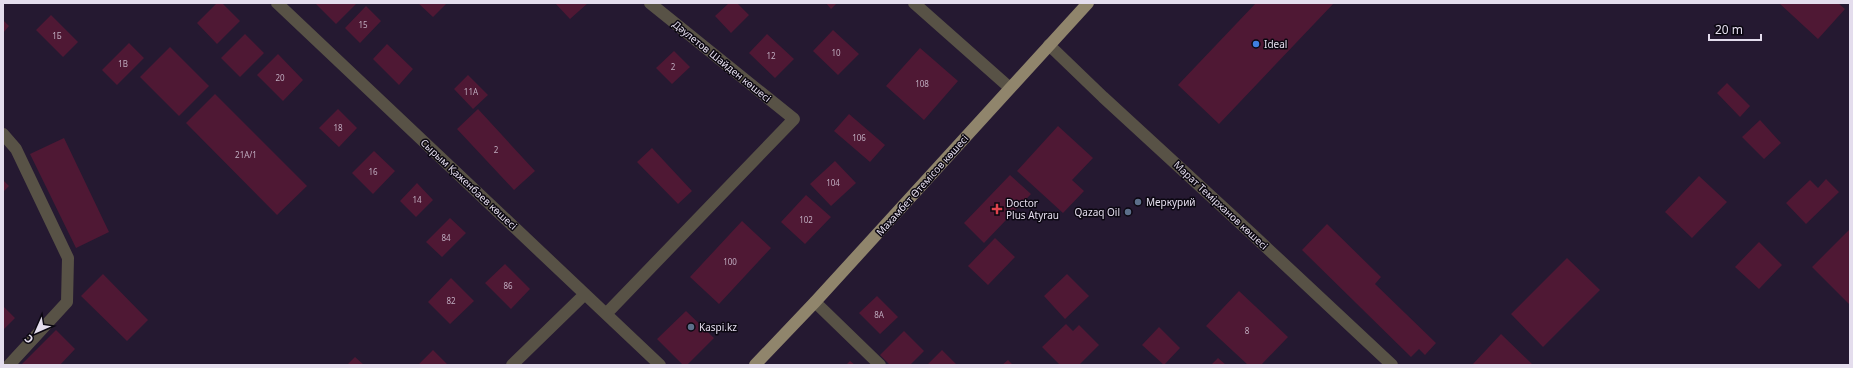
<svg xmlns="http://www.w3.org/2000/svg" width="1853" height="368" font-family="'Noto Sans',sans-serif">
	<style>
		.building { fill: #4f1834 }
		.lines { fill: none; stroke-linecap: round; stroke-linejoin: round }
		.minor { stroke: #585246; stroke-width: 12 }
		.major { stroke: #90856c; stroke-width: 12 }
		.shop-dot { fill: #3f7fe0; stroke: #0b0711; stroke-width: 1.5 }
		.service-dot { fill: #5c6f8a; stroke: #0b0711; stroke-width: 1.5 }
		.health-dot { fill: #e0444e; stroke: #0b0711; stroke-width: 1.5 }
		.labels { text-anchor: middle; stroke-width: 3; stroke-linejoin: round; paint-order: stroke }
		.number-label { font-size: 8px; fill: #bfacbf }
		.poi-label { font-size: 10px; fill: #e4dded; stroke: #0b0711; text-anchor: start }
		.street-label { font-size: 10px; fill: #e4dded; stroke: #0b0711 }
	</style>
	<rect width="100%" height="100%" fill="#251931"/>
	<path class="building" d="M 217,3 L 222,3 L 240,21 L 217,44 L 197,23 Z
		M 315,3 L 357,3 L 336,24 Z
		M 418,3 L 447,3 L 433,17 Z
		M 555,3 L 588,3 L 570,19 Z
		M 729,3 L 737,3 L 749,15 L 731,33 L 715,16 Z
		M 826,3 L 837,3 L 831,9 Z
		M 1256,3 L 1334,3 L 1219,124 L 1178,85 Z
		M 1779,3 L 1838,3 L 1845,9 L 1818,39 Z
		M 366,6 L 381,21 L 360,43 L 345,28 Z
		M 51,15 L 78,42 L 63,57 L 36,30 Z
		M 3,20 L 9,26 L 3,33 Z
		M 833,30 L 859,54 L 838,75 L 813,51 Z
		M 245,34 L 264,53 L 240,77 L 221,58 Z
		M 767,34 L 794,59 L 775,78 L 749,53 Z
		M 129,43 L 144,58 L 117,85 L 102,70 Z
		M 387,44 L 413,69 L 399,85 L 373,59 Z
		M 170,47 L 209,86 L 179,116 L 140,77 Z
		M 920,48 L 958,81 L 924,120 L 886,86 Z
		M 674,51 L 690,67 L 672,84 L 656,68 Z
		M 278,54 L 303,80 L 283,101 L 257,75 Z
		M 468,75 L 488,95 L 473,109 L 454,89 Z
		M 1727,83 L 1750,106 L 1740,117 L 1717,93 Z
		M 215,94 L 307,186 L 277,215 L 186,123 Z
		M 338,109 L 357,128 L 339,147 L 319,128 Z
		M 478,109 L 535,171 L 514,190 L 457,129 Z
		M 849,114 L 885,145 L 870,162 L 834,131 Z
		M 1760,120 L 1781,143 L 1764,159 L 1742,137 Z
		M 1058,126 L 1093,158 L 1072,180 L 1084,191 L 1063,213 L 1017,171 Z
		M 64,138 L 109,232 L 76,248 L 30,154 Z
		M 652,148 L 692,191 L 678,204 L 637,162 Z
		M 374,151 L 395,171 L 373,194 L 352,173 Z
		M 835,161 L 856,183 L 831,206 L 810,184 Z
		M 1010,175 L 1031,194 L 984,243 L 964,223 Z
		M 1699,176 L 1727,202 L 1692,238 L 1665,212 Z
		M 1826,179 L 1839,192 L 1806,224 L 1786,203 L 1810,180 L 1818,188 Z
		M 3,180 L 9,186 L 3,192 Z
		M 417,183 L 433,200 L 416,217 L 400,201 Z
		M 806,195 L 831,217 L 805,244 L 781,222 Z
		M 450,218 L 466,233 L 442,257 L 426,242 Z
		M 742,221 L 771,248 L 719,304 L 690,277 Z
		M 1327,224 L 1381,277 L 1375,284 L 1436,343 L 1425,355 L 1419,349 L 1411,357 L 1302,250 Z
		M 1850,229 L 1850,305 L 1812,267 Z
		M 995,238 L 1015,257 L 988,285 L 968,266 Z
		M 1759,242 L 1782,265 L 1759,289 L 1735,267 Z
		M 1567,258 L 1600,290 L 1543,347 L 1511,314 Z
		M 505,264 L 530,289 L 511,309 L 485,283 Z
		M 103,274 L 148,320 L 127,341 L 81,296 Z
		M 1067,274 L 1089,296 L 1065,319 L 1044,296 Z
		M 451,278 L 474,301 L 450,324 L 428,302 Z
		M 1239,291 L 1288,337 L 1261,365 L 1248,365 L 1206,326 Z
		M 877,296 L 898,317 L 880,334 L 859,313 Z
		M 3,306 L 15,318 L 3,330 Z
		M 686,311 L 714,338 L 687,365 L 683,365 L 657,339 Z
		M 1066,324 L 1073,331 L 1079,325 L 1099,345 L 1079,365 L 1060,365 L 1042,347 Z
		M 1159,327 L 1180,348 L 1164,365 L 1142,345 Z
		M 56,330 L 75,349 L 60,365 L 21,365 Z
		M 904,331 L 924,351 L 910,365 L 890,365 L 880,355 Z
		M 1501,334 L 1533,365 L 1473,364 Z
		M 433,350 L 448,365 L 418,365 Z
		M 942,350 L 957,365 L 927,365 Z
		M 355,357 L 364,365 L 347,365 Z
		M 1218,358 L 1226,365 L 1211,365 Z
		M 1008,360 L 1013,365 L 1002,365 Z
		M 850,361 L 855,365 L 846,365 Z"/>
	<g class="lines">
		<path class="minor" d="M 277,3 L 660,365
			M 914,3 L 1010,88
			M 1049,45 L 1103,97 L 1252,234 L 1392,365
			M 3,134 L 16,149 L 68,258 L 67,302 L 9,365
			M 815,302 L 880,365
			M 606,314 L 794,119 L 650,3
			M 512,365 L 585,294"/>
		<path class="major" d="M 755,365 L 815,302 L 1088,3"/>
	</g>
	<circle class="shop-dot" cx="1256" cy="44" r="4"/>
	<g class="service-dot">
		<circle cx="1138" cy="202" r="4"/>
		<circle cx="1128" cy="212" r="4"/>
		<circle cx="691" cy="327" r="4"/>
	</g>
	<path class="health-dot" d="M995 203h4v4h4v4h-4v4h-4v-4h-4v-4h4z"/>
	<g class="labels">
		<g class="number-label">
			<text x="363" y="28">15</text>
			<text x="57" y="39">1Б</text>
			<text x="836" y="56">10</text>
			<text x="771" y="59">12</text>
			<text x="123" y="67">1В</text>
			<text x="673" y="70">2</text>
			<text x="280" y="81">20</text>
			<text x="922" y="87">108</text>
			<text x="471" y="95">11А</text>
			<text x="338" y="131">18</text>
			<text x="859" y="141">106</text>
			<text x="496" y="153">2</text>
			<text x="246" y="158">21А/1</text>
			<text x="373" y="175">16</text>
			<text x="833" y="186">104</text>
			<text x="417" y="203">14</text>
			<text x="806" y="223">102</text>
			<text x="446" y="241">84</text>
			<text x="730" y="265">100</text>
			<text x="508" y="289">86</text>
			<text x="451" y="304">82</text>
			<text x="879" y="318">8А</text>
			<text x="1247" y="334">8</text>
		</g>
		<g class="poi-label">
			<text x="1264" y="48">Ideal</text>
			<text x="1146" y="206">Меркурий</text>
			<text x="1006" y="207">Doctor<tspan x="1006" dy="12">Plus Atyrau</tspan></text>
			<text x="1120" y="216" text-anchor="end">Qazaq Oil</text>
			<text x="699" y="331">Kaspi.kz</text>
		</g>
		<g class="street-label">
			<text transform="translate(722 61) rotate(39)" y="4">Дәулетов Шайден көшесі</text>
			<text transform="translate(469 184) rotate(43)" y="4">Сырым Қаженбаев көшесі</text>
			<text transform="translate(922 185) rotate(-48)" y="4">Махамбет Өтемісов көшесі</text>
			<text transform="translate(1221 205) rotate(43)" y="4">Марат Темірханов көшесі</text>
		</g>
	</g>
	<rect width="1853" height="368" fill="none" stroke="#e4dded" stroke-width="8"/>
	<g transform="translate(36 332) rotate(225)" stroke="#0b0711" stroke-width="3" paint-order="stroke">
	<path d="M0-3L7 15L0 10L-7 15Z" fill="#e4dded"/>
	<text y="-6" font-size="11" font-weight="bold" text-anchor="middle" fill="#e4dded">С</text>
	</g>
	<path d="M1709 34v6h52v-6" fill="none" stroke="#e4dded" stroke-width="2"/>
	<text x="1715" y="34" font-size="12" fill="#e4dded" stroke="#0b0711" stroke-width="3" paint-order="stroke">20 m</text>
</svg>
